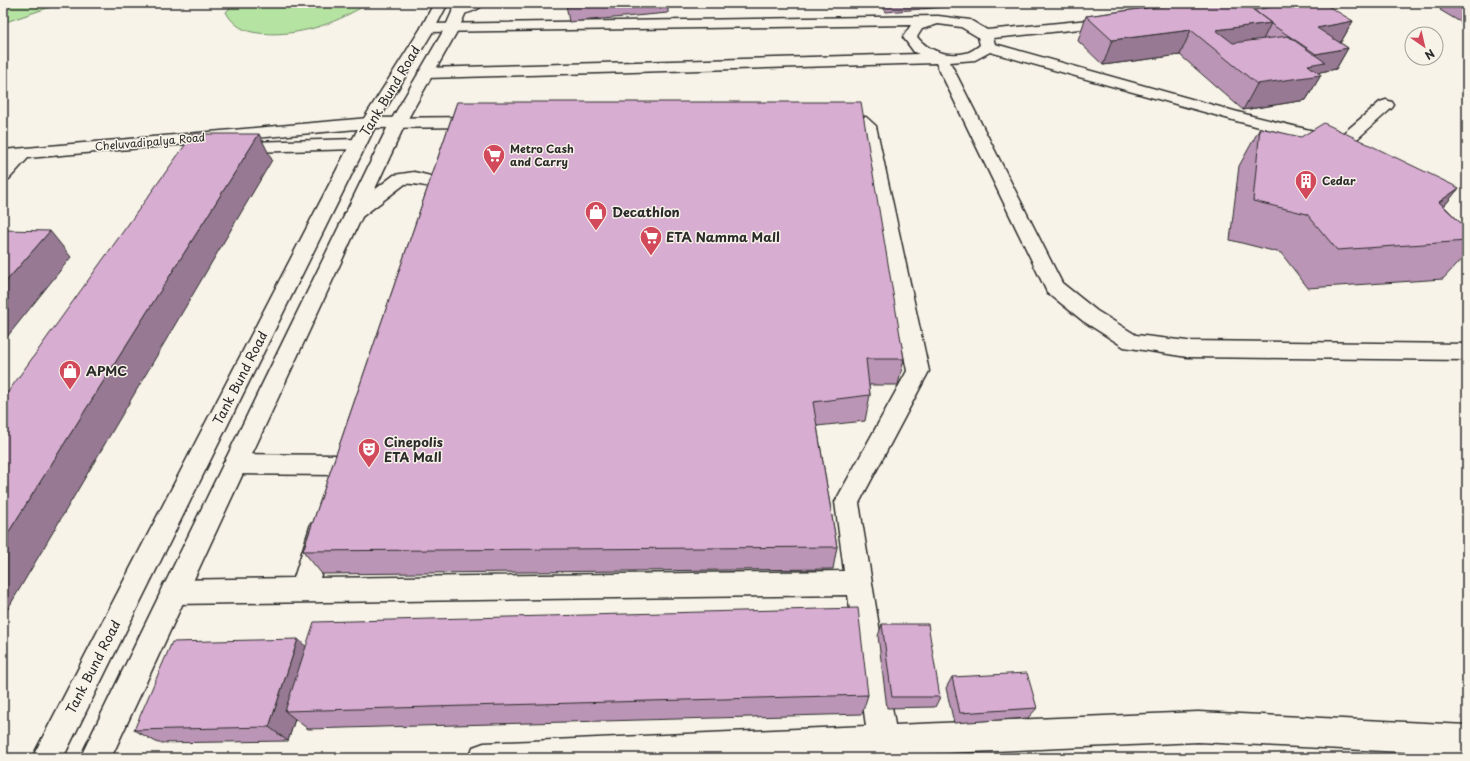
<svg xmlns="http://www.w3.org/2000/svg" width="1470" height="761" font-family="'Playpen Sans',sans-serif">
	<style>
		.green { fill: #b5e3a2; stroke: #708766 }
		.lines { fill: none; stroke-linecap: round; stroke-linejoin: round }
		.minor-casing { stroke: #2b2b2b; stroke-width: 3 }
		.major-casing { stroke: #2b2b2b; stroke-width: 3 }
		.minor { fill: #f7f3e8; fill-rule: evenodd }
		.major { fill: #f7f3e8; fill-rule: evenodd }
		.wall { fill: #ba95b5; stroke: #2b2b2b }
		.shaded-wall { fill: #977993; stroke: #2b2b2b }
		.building { fill: #d8add2; stroke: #2b2b2b }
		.labels { text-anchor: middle; stroke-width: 3; stroke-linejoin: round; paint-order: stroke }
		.far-street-label { font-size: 11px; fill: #2b2b2b; stroke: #f7f3e8 }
		.far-poi-label { font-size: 11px; font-weight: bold; fill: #2b2b2b; stroke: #f7f3e8; text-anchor: start }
		.street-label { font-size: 13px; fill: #2b2b2b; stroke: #f7f3e8 }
		.poi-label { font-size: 13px; font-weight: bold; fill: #2b2b2b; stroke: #f7f3e8; text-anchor: start }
	</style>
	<rect width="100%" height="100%" fill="#f7f3e8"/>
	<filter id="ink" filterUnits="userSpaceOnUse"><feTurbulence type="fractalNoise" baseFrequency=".025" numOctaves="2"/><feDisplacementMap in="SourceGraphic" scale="8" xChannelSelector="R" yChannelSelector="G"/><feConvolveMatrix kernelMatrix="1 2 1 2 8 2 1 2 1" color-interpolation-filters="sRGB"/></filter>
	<g filter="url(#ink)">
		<path class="green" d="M 3,3 L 62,3 L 3,23 Z
			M 235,3 L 366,3 C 363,8 356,10 351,13 C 322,29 284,38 252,32 C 241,30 231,22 226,12 Z"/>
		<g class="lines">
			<g class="minor-casing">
				<path id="minor" d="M 466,3 L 485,3 C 480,10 462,16 454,14 L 452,11 L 454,8 Z
					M 938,16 L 970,20 L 987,30 L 1109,18 L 1114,19 L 1116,22 L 1114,25 L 1109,26 L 993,38 L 995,44 L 1252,116 L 1339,137 L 1380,102 L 1386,100 L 1392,102 L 1394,105 L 1392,108 L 1348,147 L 1342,148 L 1240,122 L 990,52 L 975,60 L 950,62 L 1062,283 L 1097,311 L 1136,335 L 1187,341 L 1467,344 L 1467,360 L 1187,357 L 1124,347 L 1083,321 L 1047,292 L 936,63 L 426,78 L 421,76 L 418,73 L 421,70 L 426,68 L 919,54 L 914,52 L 903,37 L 911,25 L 428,32 L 423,31 L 421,28 L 423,25 L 428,24 ZM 938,24 L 961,27 L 978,37 L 980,45 C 976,48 971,52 966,53 C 948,57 929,52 917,37 L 922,29 Z
					M 835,115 L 866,117 L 876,126 L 929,371 L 859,503 L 895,725 L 1198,712 L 1467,725 L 1467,755 L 1198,742 L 831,758 L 469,758 L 473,747 L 484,743 L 866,726 L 848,595 L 173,604 L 164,601 L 160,592 L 164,583 L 173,580 L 294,578 L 311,524 L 320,521 L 329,524 L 333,532 L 320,578 L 844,571 L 835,502 L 907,371 L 860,128 L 856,125 L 829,123 L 827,120 L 829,117 Z
					M 480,117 L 486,119 L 488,122 L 486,125 L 480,127 L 369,128 L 28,158 L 9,179 L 3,180 L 3,165 L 8,160 L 3,160 L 3,150 L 369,118 Z
					M 358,139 L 364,140 L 366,144 L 364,148 L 358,149 L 245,152 L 239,151 L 237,147 L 239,143 L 245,142 Z
					M 414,172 L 439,178 L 442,182 L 439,186 C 428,189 417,182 405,184 L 359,219 L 353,221 L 347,219 L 344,215 L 347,211 L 394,175 Z
					M 235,454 L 339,455 L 347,458 L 351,465 L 347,472 L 339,475 L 235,474 L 227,471 L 223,464 L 227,457 Z"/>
			</g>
			<g class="major-casing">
				<path id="major" d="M 434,3 L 448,3 L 435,28 L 377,123 L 63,758 L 32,758 L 361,123 L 421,28 Z
					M 456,3 L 470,3 L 459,28 L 406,122 L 111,758 L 80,758 L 390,122 L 445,28 Z"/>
			</g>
			<use href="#minor" class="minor"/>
			<use href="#major" class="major"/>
		</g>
		<path class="wall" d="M 561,3 L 668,3 L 668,13 L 569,22 L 566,4 Z
			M 880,3 L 979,3 L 979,4 L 886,12 Z
			M 1147,3 L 1180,3 L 1183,5 L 1254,10 L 1353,21 L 1341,42 L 1339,42 L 1348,48 L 1336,69 L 1320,72 L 1319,73 L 1321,75 L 1306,100 L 1243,110 L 1180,55 L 1103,65 L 1078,41 L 1086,16 L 1145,8 Z
			M 1444,3 L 1467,3 L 1467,26 L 1440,10 Z
			M 457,102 L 904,359 L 898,385 L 869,385 L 870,395 L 865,421 L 817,426 L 837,547 L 833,569 L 322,574 L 303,551 Z
			M 1260,128 L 1459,188 L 1444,206 L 1467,229 L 1467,253 L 1443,279 L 1308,288 L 1281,253 L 1230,240 L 1239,166 Z
			M 882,624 L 940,697 L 935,707 L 887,708 L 878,636 Z
			M 306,647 L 868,695 L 862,714 L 308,729 L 295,719 L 288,741 L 158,743 L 134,730 Z
			M 952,677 L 1037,708 L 1028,718 L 954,723 L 946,688 Z"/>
		<path class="shaded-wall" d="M 1353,21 L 1341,42 L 1307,48 L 1317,28 Z
			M 1271,23 L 1259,48 L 1220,53 L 1216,30 Z
			M 1191,30 L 1180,55 L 1103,65 L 1112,40 Z
			M 1348,48 L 1336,69 L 1320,72 L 1318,75 L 1321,75 L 1306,100 L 1243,110 L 1257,84 L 1310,65 L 1316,54 Z
			M 259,134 L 272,160 L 3,617 L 3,541 Z
			M 1459,188 L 1427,227 L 1439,202 Z
			M 50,231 L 71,257 L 3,342 L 3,285 Z
			M 298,639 L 315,655 L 285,711 L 295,719 L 288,741 L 269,727 Z"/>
		<path class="building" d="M 1159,3 L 1180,3 L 1183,5 L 1200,3 L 1244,3 L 1271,23 L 1216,30 L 1233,43 L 1288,36 L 1325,62 L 1308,65 L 1321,75 L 1257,84 L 1191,30 L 1112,40 L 1086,16 L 1162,6 Z
			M 1296,3 L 1323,3 L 1353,21 L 1317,28 L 1348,48 L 1316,54 L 1271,24 L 1271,23 L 1254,10 Z
			M 457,102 L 861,102 L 904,359 L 866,359 L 870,395 L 813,402 L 837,547 L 303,551 Z
			M 1324,123 L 1459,188 L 1439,202 L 1467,229 L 1467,241 L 1337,250 L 1307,214 L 1253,201 L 1260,128 L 1301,137 Z
			M 193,134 L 259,134 L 3,541 L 3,399 Z
			M 3,230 L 50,231 L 3,285 Z
			M 858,608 L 868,695 L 285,711 L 314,622 Z
			M 882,624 L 928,624 L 940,697 L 892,697 Z
			M 298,639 L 269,727 L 134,730 L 172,642 Z
			M 1027,673 L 1037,708 L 960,713 L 952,677 Z"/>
	</g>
	<defs>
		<g id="supermarket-pin" transform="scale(1.15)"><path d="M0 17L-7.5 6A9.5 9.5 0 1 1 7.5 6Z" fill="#d1495b" stroke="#f7f3e8"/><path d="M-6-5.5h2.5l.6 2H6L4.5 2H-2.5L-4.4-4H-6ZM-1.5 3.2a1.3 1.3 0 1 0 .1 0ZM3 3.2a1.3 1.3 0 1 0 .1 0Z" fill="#fff"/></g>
		<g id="building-pin" transform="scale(1.15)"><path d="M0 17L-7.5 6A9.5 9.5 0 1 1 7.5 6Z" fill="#d1495b" stroke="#f7f3e8"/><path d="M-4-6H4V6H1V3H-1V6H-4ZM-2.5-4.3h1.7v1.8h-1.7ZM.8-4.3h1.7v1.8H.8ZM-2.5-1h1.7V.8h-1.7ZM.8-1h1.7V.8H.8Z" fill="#fff"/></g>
		<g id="shop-pin" transform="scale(1.15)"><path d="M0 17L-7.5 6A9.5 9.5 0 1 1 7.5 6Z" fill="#d1495b" stroke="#f7f3e8"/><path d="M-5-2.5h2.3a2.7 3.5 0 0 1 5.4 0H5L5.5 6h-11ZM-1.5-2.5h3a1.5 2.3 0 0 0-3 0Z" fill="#fff"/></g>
		<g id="theatre-pin" transform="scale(1.15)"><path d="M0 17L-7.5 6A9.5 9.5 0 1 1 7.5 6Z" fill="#d1495b" stroke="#f7f3e8"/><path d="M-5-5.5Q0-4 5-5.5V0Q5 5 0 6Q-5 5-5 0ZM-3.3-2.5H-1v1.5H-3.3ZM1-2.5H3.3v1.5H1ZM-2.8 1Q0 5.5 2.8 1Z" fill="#fff"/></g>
	</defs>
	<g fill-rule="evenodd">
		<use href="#supermarket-pin" x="494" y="155"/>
		<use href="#building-pin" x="1306" y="181"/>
		<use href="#shop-pin" x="596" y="212"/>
		<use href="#supermarket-pin" x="651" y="237"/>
		<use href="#shop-pin" x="70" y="371"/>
		<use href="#theatre-pin" x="369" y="449"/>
	</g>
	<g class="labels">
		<g class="far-street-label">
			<text transform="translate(150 142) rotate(-5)" y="4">Cheluvadipalya Road</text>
		</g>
		<g class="far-poi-label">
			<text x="510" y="153">Metro Cash<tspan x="510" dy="13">and Carry</tspan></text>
			<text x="1322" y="185">Cedar</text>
		</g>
		<g class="street-label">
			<text transform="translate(390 91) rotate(-59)" y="5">Tank Bund Road</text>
			<text transform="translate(240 378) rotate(-63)" y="5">Tank Bund Road</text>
			<text transform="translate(93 667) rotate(-63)" y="5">Tank Bund Road</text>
		</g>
		<g class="poi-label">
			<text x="612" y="217">Decathlon</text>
			<text x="666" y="242">ETA Namma Mall</text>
			<text x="86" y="376">APMC</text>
			<text x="384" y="447">Cinepolis<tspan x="384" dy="15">ETA Mall</tspan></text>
		</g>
	</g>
	<rect width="1470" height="761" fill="none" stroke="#f7f3e8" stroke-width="16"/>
	<rect x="8" y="8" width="1454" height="745" fill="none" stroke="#2b2b2b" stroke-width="1.5" filter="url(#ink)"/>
	<g transform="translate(1424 46) rotate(146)"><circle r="19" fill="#f7f3e8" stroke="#a5a39c"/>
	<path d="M0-3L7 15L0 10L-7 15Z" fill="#d1495b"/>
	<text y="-6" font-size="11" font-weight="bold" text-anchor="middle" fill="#2b2b2b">N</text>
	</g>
</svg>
